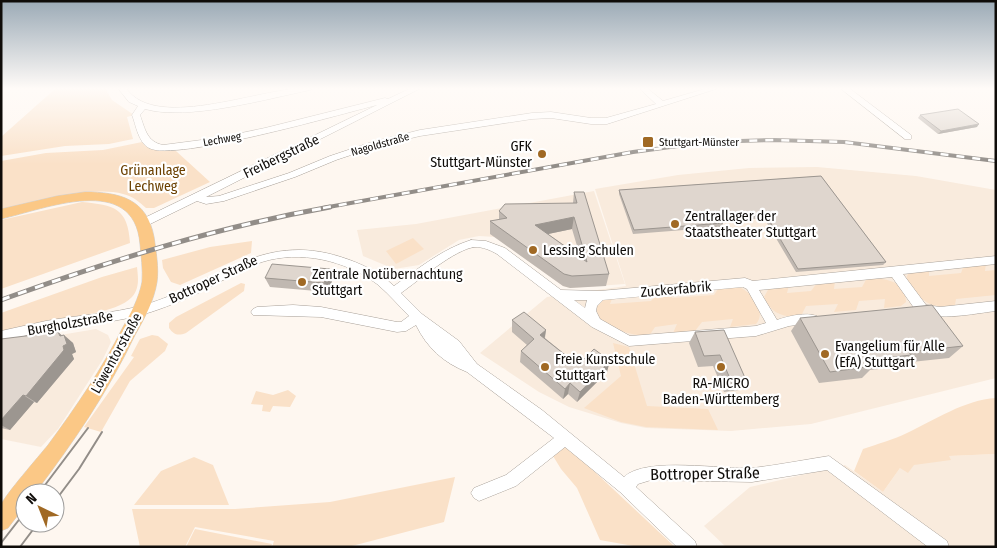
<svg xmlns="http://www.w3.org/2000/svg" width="997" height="548" font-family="'Fira Sans Condensed',sans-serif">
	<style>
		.built { fill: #f9ebdd }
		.green { fill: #fae1c8 }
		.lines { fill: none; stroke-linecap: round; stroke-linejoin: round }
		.minor-casing { stroke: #a8a098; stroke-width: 1 }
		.major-casing { stroke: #d4d3d3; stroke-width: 1 }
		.minor { fill: #fff; fill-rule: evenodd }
		.major { fill: #fbc886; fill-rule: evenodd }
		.tram { stroke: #928d88; stroke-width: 2 }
		.rail-far1-casing { stroke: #928d88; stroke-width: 4 }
		.rail-casing { stroke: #928d88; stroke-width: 5 }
		.rail-far1 { stroke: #fff; stroke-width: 2.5; stroke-dasharray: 8; stroke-linecap: butt }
		.rail { stroke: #fff; stroke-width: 3; stroke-dasharray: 9; stroke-linecap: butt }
		.wall { fill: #c0b8b1; fill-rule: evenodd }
		.shaded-wall { fill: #9c9690 }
		.building { fill: #dfd6ce; stroke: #9c9690; fill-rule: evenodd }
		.poi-dot { fill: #a06924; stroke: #fff; stroke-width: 2 }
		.labels { text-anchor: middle; stroke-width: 4.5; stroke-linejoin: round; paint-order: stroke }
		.far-street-label { font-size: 11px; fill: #0f0c09; stroke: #fff }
		.far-poi-label { font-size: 11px; fill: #0f0c09; stroke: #fff; text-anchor: start }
		.poi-label { font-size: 14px; fill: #0f0c09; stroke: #fff; text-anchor: start }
		.street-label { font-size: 14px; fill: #0f0c09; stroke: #fff }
		.park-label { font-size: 14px; fill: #6b4000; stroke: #fff }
		.near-street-label { font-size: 16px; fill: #0f0c09; stroke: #fff }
	</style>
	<rect width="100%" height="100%" fill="#fef7f0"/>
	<path class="built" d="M 817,167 L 916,176 L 996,190 L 996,378 L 811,424 L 731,431 L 646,428 L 621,423 L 569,407 L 539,392 L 480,353 L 547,297 L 626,286 L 595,189 L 678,175 L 749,168 Z
		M 594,191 L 625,284 L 570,288 L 563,286 L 495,237 L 479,236 L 459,240 L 419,265 L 394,269 L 363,256 L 357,230 L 416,224 Z
		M 96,329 L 108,335 L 111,342 L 103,359 L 58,429 L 41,447 L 1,439 L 1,345 Z
		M 996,454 L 996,547 L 726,547 L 704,526 L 750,487 L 845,465 L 883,492 L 900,468 L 949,456 Z"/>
	<path class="green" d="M 56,88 L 105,88 L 112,100 L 134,115 L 127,117 L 133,139 L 109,144 L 65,146 L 1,156 L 1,137 Z
		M 142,142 L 158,151 L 176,151 L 210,182 L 154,208 L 146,208 C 139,202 133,196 123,194 C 91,185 35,203 1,211 L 1,161 L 46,153 L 103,150 Z
		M 82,202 C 114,205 128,208 130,243 L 1,289 L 1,220 Z
		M 413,238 L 424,249 L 396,264 L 386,251 Z
		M 252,241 L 251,253 L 180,285 L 171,282 L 163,268 L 162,260 L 210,247 Z
		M 986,263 L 985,271 L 996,270 L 996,295 L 956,299 L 955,305 C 928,310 921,300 906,279 L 909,271 L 929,268 L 929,276 L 961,273 L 964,265 Z
		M 137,267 C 138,277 140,288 132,297 C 116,314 70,316 47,321 C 31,324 16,329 1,332 L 1,313 L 102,277 Z
		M 867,278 C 883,278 906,280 906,302 L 901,306 L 884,308 L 885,299 L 859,301 L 856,310 L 834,312 L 838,304 L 806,306 L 801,316 C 784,318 771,314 764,297 L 769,288 L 789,285 L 787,293 L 811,291 L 817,283 L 835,281 L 834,289 L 862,287 Z
		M 241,283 L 245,284 L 244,291 L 186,333 C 178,336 174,335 169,328 L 169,323 L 176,317 Z
		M 720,286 C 727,286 734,285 741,288 C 752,293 767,312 756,324 L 730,327 L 733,319 L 702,322 L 695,331 L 673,333 L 677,324 L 655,327 L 649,336 C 626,335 618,330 599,319 C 594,304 598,300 613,296 L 610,304 L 651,301 L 659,292 L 675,291 L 672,298 L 714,295 Z
		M 152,335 L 158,336 L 168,344 L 165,351 L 130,381 L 101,432 L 84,427 L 134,357 L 131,356 L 140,339 Z
		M 613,343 L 629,347 L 647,406 L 708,409 L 718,430 L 646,427 L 621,422 L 584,408 L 621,376 Z
		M 288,390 L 296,396 L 290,407 L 273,406 L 270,412 L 262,411 L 263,405 L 251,404 L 256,391 L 273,395 Z
		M 996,398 L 996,454 L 949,456 L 951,460 L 914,465 L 908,473 L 900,468 L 883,492 L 854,471 L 863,449 C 877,444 893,440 907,433 C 935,420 964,400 996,398 Z
		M 565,444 L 675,547 L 639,547 L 600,540 L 577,488 L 561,469 L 550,451 Z
		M 194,457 L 213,465 L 229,505 L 134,505 L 161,471 Z
		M 455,477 L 444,522 L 348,547 L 272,547 L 274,541 L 195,527 L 185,547 L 140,547 L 132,509 L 235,509 L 330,502 Z
		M 195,529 L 272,544 L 271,547 L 186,547 Z"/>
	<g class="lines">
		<g class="minor-casing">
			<path id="minor" d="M 118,88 L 126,88 C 157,134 268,84 314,88 L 310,90 C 267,99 187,121 145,109 L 140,115 C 145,129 147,142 163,145 L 217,138 L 265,128 L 385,98 L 388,99 L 411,88 L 421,88 L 206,197 L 207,197 L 219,196 L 289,173 L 330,156 L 372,142 L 420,130 L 532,113 L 551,112 L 591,118 L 606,118 L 656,104 L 639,88 L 647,88 L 663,101 L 708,88 L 719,88 L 607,124 L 591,124 L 551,118 L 532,119 L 420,136 L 378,146 L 336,160 L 295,177 L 224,201 L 206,204 L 197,201 L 144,227 L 140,226 L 139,223 L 140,220 L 377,105 C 341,114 175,162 149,148 C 138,142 136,125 132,115 L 138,106 L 129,102 Z
				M 840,88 L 849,88 L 911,135 L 911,139 L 905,139 Z
				M 471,240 L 486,241 L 505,248 L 561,290 L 600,291 L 745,278 L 753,281 L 996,256 L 996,264 L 903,274 L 926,305 L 940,307 L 996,301 L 996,311 C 970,314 942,321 917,312 L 892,277 L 759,290 L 777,320 C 789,316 805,312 817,316 L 819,319 L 817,322 L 789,326 L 756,336 L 629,346 L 592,327 L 497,254 C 490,250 483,247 475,247 C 455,249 418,281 401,293 L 422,314 L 459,341 L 477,364 L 542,410 L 624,477 C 646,456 722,470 753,468 C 778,465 804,460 829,456 L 947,541 L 949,547 L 928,547 L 827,470 L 752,482 L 651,480 L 638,484 L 636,487 L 695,541 L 697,547 L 677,547 L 620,492 L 565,447 L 516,486 L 479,501 L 474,498 L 471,493 L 474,488 L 506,475 L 554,438 L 467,372 C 444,363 427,348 416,325 L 406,331 L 397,332 L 321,317 L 253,315 L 251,312 L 253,309 L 257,307 L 293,305 L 321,307 L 397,322 L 401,322 L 409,316 C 399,306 389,294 377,284 C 345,260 300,250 262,262 C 245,268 229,277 214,285 C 193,296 172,305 151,312 C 116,323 81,325 46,331 C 31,334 16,338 1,341 L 1,331 C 16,328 31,324 46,321 C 78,315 112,314 144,305 C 216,284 260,231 341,257 C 360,263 379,272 394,286 C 418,269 442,249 471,240 ZM 743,287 L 747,289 L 766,323 L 756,326 L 630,336 L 600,319 L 596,311 L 597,306 L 603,300 ZM 574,300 L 587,300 L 585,308 Z"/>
		</g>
		<g class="major-casing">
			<path id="major" d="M 85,192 C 120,192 147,199 154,237 C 156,251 159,268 157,282 C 154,301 144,319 135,335 C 108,392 73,443 35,493 L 25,493 L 25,506 L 8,528 L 1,531 C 1,523 0,512 1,505 C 4,496 40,455 48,445 C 76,407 102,369 123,327 C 131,313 139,298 142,282 C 143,269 141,256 140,244 C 134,172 45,209 1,219 L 1,209 L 57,196 Z"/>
		</g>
		<use href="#minor" class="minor"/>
		<use href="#major" class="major"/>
		<path class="tram" d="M 39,493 L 88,428
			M 55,501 L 79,469 L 102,432
			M 1,543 L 25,512
			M 20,547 L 38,523"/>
		<g class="rail-far1-casing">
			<path id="rail-far1" d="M 323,208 L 633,152 L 708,142 L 774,140 L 844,142 L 996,161"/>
		</g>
		<g class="rail-casing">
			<path id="rail" d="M 1,300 C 109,261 217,227 330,207"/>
		</g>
		<use href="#rail-far1" class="rail-far1"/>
		<use href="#rail" class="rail"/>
	</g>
	<path class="wall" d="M 920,115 L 977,127 L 938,134 L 918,118 Z
		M 821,176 L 886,262 L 883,265 L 796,272 L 764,218 L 722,222 L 723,223 L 722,227 L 633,234 L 619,194 L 619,190 Z
		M 574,192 L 609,274 L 606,286 L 570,288 L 563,286 L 490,234 L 490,221 L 499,220 L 499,211 L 573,203 ZM 572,229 L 580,256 L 548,234 Z
		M 330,269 L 333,278 L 328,292 L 270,287 L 265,278 Z
		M 800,318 L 963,346 L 949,358 L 902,363 L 898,367 L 870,370 L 862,378 L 819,383 L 791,331 Z
		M 512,320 L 546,330 L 545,338 L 578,365 L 607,372 L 577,402 L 568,394 L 563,399 L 520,362 L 521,351 L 527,345 L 512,332 Z
		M 695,332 L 746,380 L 739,390 L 724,392 L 713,366 L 698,367 L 689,343 Z
		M 62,335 L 73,343 L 76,352 L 72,354 L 74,359 L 37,403 L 34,402 L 10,430 L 1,428 L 1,339 Z"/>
	<path class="shaded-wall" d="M 979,124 L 977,127 L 938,134 L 941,131 Z
		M 574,217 L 572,229 L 534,237 L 535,225 Z
		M 330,269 L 333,278 L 328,292 L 324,283 Z
		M 546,330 L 544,341 L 540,335 Z
		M 58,332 L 65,338 L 64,335 L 73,343 L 76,352 L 72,354 L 74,359 L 37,403 L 26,396 L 60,336 Z
		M 610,361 L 607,372 L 577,402 L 580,392 Z
		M 570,383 L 568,394 L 563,399 L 565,389 Z
		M 23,395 L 34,402 L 10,430 L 1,425 L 1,420 Z"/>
	<path class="building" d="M 958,109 L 979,124 L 941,131 L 920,115 Z
		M 821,176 L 886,262 L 798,269 L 766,215 L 721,219 L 723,223 L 634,230 L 619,190 Z
		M 574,192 L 584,192 L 609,274 L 572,276 L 564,274 L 490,221 L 507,218 L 499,211 L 505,204 L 577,203 ZM 574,217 L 587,262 L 535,225 Z
		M 272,264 L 330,269 L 324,283 L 265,278 Z
		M 932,305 L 963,346 L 909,352 L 911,355 L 869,360 L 874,366 L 830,372 L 800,318 Z
		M 524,312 L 546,330 L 540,335 L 578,365 L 594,349 L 610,361 L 580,392 L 570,383 L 565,389 L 521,351 L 534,339 L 512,320 Z
		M 724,330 L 746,380 L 731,381 L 720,355 L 704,356 L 695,332 Z
		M 58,332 L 60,336 L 64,335 L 67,344 L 63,346 L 64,350 L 26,396 L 23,395 L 1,420 L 1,339 Z"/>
	<linearGradient id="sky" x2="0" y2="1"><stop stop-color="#9baab6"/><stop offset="0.54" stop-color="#fffbf8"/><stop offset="1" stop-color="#fffbf8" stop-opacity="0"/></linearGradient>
	<rect width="997" height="164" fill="url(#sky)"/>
	<g class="poi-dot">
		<rect x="642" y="136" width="12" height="12" rx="2.5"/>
		<circle cx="542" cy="154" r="5"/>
		<circle cx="675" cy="224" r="5"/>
		<circle cx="533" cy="250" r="5"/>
		<circle cx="302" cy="282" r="5"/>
		<circle cx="825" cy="354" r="5"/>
		<circle cx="545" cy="367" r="5"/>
		<circle cx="721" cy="367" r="5"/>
	</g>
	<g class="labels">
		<g class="far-street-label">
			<text transform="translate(222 139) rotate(-10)" y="4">Lechweg</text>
			<text transform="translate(380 144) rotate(-16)" y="4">Nagoldstraße</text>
		</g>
		<g class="far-poi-label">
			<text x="659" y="146">Stuttgart-Münster</text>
		</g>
		<g class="poi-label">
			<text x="532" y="151" text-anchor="end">GFK<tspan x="532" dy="16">Stuttgart-Münster</tspan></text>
			<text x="685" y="221">Zentrallager der<tspan x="685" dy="16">Staatstheater Stuttgart</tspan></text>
			<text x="543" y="255">Lessing Schulen</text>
			<text x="312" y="279">Zentrale Notübernachtung<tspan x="312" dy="16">Stuttgart</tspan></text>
			<text x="835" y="351">Evangelium für Alle<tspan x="835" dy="16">(EfA) Stuttgart</tspan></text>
			<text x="555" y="364">Freie Kunstschule<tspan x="555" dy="16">Stuttgart</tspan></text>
			<text x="721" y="388" text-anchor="middle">RA-MICRO<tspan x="721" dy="16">Baden-Württemberg</tspan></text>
		</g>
		<g class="street-label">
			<text transform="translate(281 156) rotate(-26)" y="5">Freibergstraße</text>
			<text transform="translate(213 279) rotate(-25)" y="5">Bottroper Straße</text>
			<text transform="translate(676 289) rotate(-5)" y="5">Zuckerfabrik</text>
			<text transform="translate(70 323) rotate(-10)" y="5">Burgholzstraße</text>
			<text transform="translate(116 353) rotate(-61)" y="5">Löwentorstraße</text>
		</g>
		<g class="park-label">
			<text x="153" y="175">Grünanlage<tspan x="153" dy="16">Lechweg</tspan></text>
		</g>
		<g class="near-street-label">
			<text transform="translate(705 473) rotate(-1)" y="6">Bottroper Straße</text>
		</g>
	</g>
	<rect width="997" height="548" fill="none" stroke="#0f0c09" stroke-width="5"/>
	<g transform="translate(40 508) rotate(317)"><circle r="24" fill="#ffffff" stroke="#9f9e9d"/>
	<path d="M0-4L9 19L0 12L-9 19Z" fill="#a06924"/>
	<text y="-8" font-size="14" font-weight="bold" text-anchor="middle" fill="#0f0c09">N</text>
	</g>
</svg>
